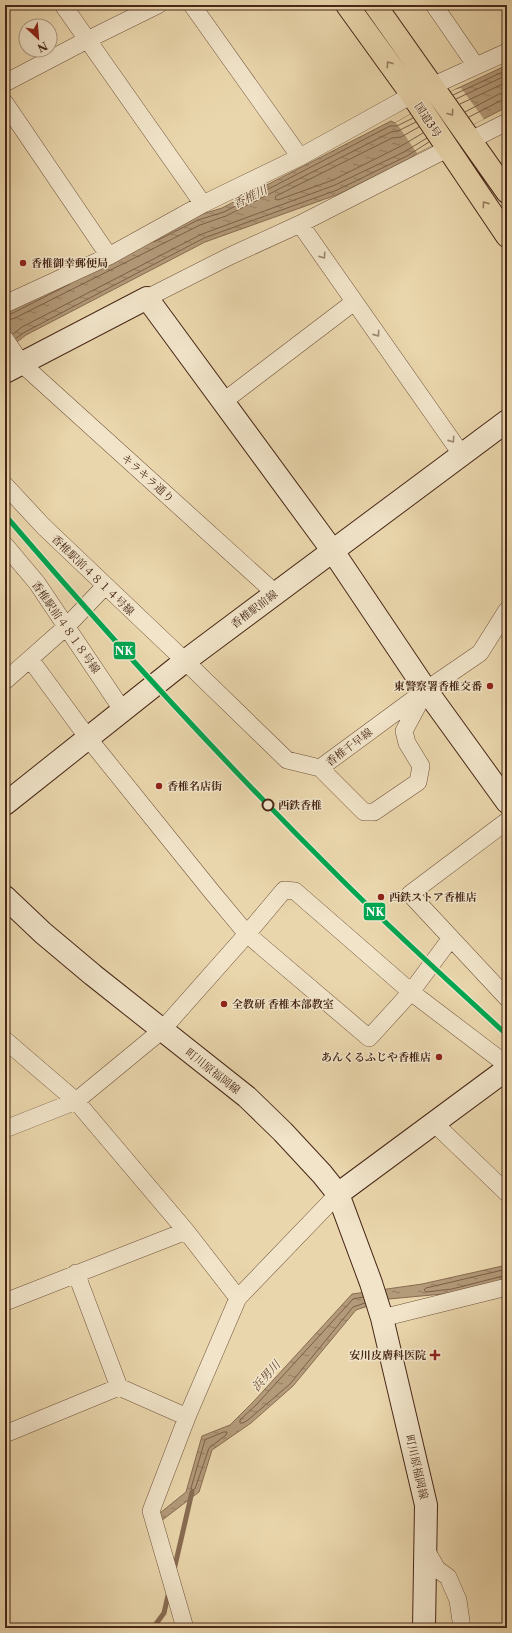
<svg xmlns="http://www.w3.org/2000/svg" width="512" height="1633" font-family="'Libre Caslon Text','Noto Serif JP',serif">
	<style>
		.water { fill: url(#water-ripples); stroke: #886c52 }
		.pier { fill: #ead6ac }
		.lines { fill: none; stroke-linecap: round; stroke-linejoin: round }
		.shore { stroke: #7d6048; stroke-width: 1 }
		.stream { stroke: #886c52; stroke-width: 5 }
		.street-casing { stroke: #70533c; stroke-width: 18 }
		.secondary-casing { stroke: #472717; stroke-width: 24 }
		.highway-casing { stroke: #472717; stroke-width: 24 }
		.street { stroke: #f1e4c9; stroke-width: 17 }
		.secondary { stroke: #f1e4c9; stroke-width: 22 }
		.highway { stroke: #ead6ac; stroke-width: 22 }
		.rail-1-casing { stroke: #f1e4c9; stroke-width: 8 }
		.rail-1 { stroke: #00a651; stroke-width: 5 }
		.oneway { stroke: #987e62 }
		.oneway2 { stroke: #9c8670 }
		.poi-dot { fill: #8f2418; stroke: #f1e4c9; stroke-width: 1.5 }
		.stop-dot { fill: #f1e4c9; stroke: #472717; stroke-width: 2 }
		.labels { text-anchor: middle; stroke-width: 3; stroke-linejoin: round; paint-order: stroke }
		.street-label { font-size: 11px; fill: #472717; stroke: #f1e4c9 }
		.poi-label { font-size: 11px; font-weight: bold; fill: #472717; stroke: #f1e4c9; text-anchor: start }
		.stop-label { font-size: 11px; font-weight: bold; fill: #472717; stroke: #f1e4c9; text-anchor: start }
		.water-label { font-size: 12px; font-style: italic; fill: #624430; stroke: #f1e4c9 }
		.line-badge { stroke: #f1e4c9; stroke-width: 1.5 }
		.badge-label { font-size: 11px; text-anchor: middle; font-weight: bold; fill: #fff }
	</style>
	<defs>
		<pattern id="water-ripples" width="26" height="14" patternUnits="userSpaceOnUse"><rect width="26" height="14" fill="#b39a79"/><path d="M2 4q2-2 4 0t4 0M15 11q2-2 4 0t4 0" fill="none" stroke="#937e62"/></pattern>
	</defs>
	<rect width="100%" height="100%" fill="#ead6ac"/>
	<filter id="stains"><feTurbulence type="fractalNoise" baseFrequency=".005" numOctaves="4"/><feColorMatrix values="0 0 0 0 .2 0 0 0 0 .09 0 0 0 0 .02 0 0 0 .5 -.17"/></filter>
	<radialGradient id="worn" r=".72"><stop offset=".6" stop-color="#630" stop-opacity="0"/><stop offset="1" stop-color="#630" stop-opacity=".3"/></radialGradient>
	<path class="water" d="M 507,65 L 507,107 L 417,153 L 409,159 L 339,194 L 205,242 L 26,335 L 5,351 L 5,313 L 196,216 L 222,208 L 391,121 L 395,123 L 454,90 Z
		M 507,1265 L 507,1279 L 453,1293 L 389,1299 L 356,1310 L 293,1386 L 251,1423 L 212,1450 L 199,1492 L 161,1521 L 160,1513 L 186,1492 L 202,1436 L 230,1425 L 254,1401 L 352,1294 L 422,1284 Z"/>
	<path class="pier" d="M 461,88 L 484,119 L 417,153 L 397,124 L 395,123 L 454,90 Z"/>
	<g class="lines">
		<path class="shore" d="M 453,95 L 507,70
			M 456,99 L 507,75
			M 460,104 L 507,82
			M 465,112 L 499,94 L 507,93
			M 469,117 L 502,100 L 507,99
			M 419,127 L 401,137 L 392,138 L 276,196 L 275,199 L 278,200 L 333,180 L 401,146 L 423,133
			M 154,242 L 198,220 L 224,212 L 390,126 L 397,126 L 413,118
			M 5,316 L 13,313 L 70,284
			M 5,321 L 15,318 L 200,225 L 226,216 L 391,132 L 398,131 L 416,122
			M 13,334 L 22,327 L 202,234 L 335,185 L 404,152 L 427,138
			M 16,338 L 25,332 L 204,238 L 337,190 L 407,156 L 429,142
			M 507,1269 L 426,1288 L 424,1290 L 426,1292 L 452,1289 L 507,1275
			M 363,1297 L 353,1299 L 257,1404 L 240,1420 L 240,1423 L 243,1423 L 248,1420 L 290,1384 L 353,1307 L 365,1303
			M 224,1432 L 227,1432 L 226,1435 L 209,1448 L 195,1489 L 192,1490 L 191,1488 L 205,1440 Z"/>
		<path class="stream" d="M 174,1570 L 192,1492
			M 153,1628 L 164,1613 L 169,1591"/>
		<g class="street-casing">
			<path id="street" d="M 63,5 L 203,204
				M 192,5 L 300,157
				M 434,5 L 476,66
				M 5,83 L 87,40 L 158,5
				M 432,86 L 507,52
				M 5,103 L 109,256
				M 471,140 L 507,122
				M 300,224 L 462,455
				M 147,298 L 230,256 L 300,224 L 447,149
				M 5,304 L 109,256 L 203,204 L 300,157 L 412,95
				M 5,339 L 21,363 L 275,593
				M 224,401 L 354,302
				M 5,485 L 43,526 L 185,661 L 287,760 L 320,768
				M 5,545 L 37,583 L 123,711
				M 30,659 L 88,738 L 212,892 L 247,934 L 369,1038 L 411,992 L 451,938
				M 5,681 L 67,626 L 105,586
				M 426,690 L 404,731 L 407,743 L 421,766 L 418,782 L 374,812 L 364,812 L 320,768 Z
				M 426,690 L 480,653 L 507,610
				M 507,821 L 410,894 L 507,998
				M 5,1040 L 76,1101 L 161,1031 L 247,934 L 284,890 L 295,891 L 411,992 L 507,1065
				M 434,1123 L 507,1193
				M 5,1129 L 76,1101 L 186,1231 L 238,1298
				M 76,1273 L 119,1387
				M 5,1302 L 186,1231
				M 382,1318 L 507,1287
				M 5,1434 L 119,1387 L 187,1417
				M 426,1550 L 437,1569 L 448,1577 L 458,1600 L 462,1628
				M 185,1628 L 151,1511 L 187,1417 L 238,1298 L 338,1194"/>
		</g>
		<g class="secondary-casing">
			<path id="secondary" d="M 5,372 L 147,298 L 332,550 L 426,690 L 507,802
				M 5,804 L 185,661 L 507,421
				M 5,897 L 43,933 L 93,975 L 247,1097 L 283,1132 L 322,1174 L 338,1194 L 371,1283 L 382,1318 L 426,1505 L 424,1628
				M 338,1194 L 507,1069"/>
		</g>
		<g class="highway-casing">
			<path id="highway" d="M 347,5 L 412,95 L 507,236
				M 375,5 L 507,192"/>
		</g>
		<use href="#street" class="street"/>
		<use href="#secondary" class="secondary"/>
		<use href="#highway" class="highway"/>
		<g class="rail-1-casing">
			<path id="rail-1" d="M 5,515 C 113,641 225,764 343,881 C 396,934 452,984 507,1035"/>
		</g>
		<use href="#rail-1" class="rail-1"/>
	</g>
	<defs><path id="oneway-chevron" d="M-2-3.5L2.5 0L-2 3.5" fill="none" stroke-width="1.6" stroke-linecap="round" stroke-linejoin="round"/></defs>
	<g class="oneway">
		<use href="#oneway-chevron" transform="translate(389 64) rotate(-126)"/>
		<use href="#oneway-chevron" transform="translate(451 113) rotate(54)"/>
		<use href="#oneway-chevron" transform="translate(485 204) rotate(-125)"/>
	</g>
	<g class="oneway2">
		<use href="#oneway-chevron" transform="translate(323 256) rotate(55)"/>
		<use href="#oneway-chevron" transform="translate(377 334) rotate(55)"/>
		<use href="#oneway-chevron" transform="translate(452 440) rotate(55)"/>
	</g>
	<g class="poi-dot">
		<circle cx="23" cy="263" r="4"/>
		<circle cx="490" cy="686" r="4"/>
		<circle cx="159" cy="786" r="4"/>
		<circle cx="381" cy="897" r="4"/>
		<circle cx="224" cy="1004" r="4"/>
		<circle cx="439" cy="1057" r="4"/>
		<path d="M433 1349h4v4h4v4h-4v4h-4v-4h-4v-4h4z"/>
	</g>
	<circle class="stop-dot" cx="268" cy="805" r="5.5"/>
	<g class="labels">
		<g class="street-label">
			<text transform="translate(428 120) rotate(57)" y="4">国道3号</text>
			<text transform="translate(148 478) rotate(42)" y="4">キラキラ通り</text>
			<text transform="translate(93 575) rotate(44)" y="4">香椎駅前４８１４号線</text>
			<text transform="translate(254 609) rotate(-37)" y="4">香椎駅前線</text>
			<text transform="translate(66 627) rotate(55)" y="4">香椎駅前４８１８号線</text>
			<text transform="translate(349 747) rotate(-37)" y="4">香椎千早線</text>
			<text transform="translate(213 1071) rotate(38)" y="4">町川原福岡線</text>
			<text transform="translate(417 1467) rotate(77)" y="4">町川原福岡線</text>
		</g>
		<g class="poi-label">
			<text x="31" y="267">香椎御幸郵便局</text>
			<text x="482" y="690" text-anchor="end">東警察署香椎交番</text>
			<text x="167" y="790">香椎名店街</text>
			<text x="389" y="901">西鉄ストア香椎店</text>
			<text x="232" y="1008">全教研 香椎本部教室</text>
			<text x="431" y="1061" text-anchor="end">あんくるふじや香椎店</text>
			<text x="426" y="1359" text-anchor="end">安川皮膚科医院</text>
		</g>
		<g class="stop-label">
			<text x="278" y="809">西鉄香椎</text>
		</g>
		<g class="water-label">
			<text transform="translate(250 197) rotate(-26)" y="4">香椎川</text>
			<text transform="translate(266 1376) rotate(-48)" y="4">浜男川</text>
		</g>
	</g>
	<g class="line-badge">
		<rect x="113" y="641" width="23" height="19" rx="4" fill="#00a651"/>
		<rect x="363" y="902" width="23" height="19" rx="4" fill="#00a651"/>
	</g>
	<g class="badge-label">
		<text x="124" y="655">NK</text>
		<text x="375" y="916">NK</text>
	</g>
	<rect width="512" height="1633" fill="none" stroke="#ead6ac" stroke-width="20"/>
	<rect x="6" y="6" width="500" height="1621" fill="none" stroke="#472717" stroke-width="2"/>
	<rect x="10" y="10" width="492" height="1613" fill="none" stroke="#472717"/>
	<g transform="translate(38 38) rotate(154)"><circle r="19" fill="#f1e4c9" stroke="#ad9882"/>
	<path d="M0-3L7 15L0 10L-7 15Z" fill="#8f2418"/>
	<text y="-6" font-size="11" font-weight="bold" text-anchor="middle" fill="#472717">N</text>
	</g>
	<rect width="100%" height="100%" filter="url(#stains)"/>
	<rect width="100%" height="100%" fill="url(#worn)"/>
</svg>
